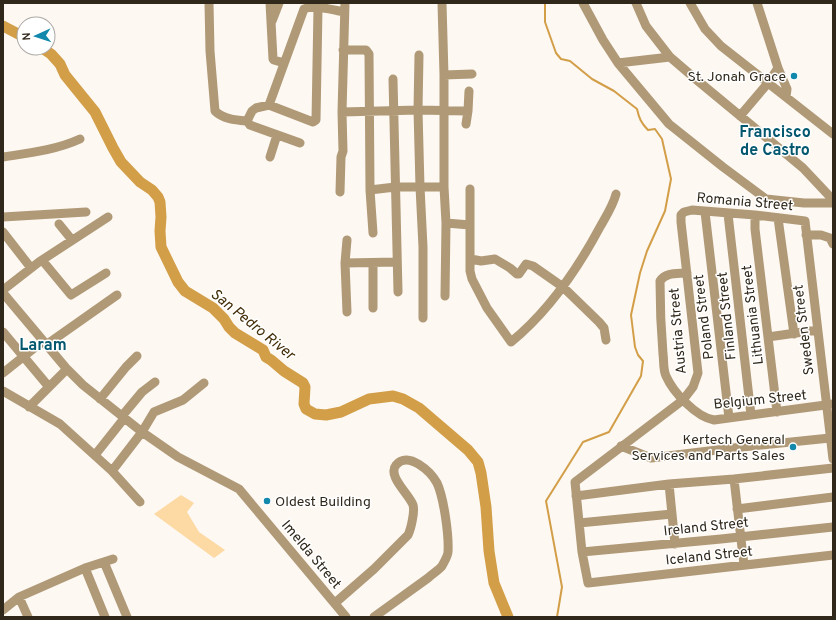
<svg xmlns="http://www.w3.org/2000/svg" width="836" height="620" font-family="Overpass,sans-serif">
	<style>
		.green { fill: #fdd9a3 }
		.lines { fill: none; stroke-linecap: round; stroke-linejoin: round }
		.stream { stroke: #d39e48; stroke-width: 2 }
		.river { stroke: #d39e48; stroke-width: 11 }
		.minor { stroke: #b09977; stroke-width: 9 }
		.poi-dot { fill: #1188ac; stroke: #fff; stroke-width: 1.5 }
		.labels { text-anchor: middle; stroke-width: 3; stroke-linejoin: round; paint-order: stroke }
		.poi-label { font-size: 14px; fill: #30281b; stroke: #fff; text-anchor: end }
		.street-label { font-size: 14px; fill: #30281b; stroke: #fff }
		.water-label { font-size: 15px; font-style: italic; fill: #412c05; stroke: #fff }
		.quarter-label { font-size: 16px; font-weight: bold; fill: #02576f; stroke: #fff }
	</style>
	<rect width="100%" height="100%" fill="#fdf8f2"/>
	<path class="green" d="M 181,495 L 194,503 L 187,512 L 199,532 L 225,550 L 214,558 L 154,514 Z"/>
	<g class="lines">
		<path class="stream" d="M 545,3 L 545,22 L 556,53 L 561,59 L 570,61 L 592,79 L 614,91 L 637,109 C 639,118 641,123 648,130 L 655,129 L 662,139 L 664,148 L 671,179 L 665,211 L 647,251 L 640,273 L 631,315 L 635,347 L 638,355 L 643,361 L 641,376 L 609,432 L 583,442 L 546,501 L 562,587 L 557,617"/>
		<path class="river" d="M 3,26 L 24,37
			M 42,48 L 51,54 L 60,64 L 65,75 L 95,112 L 113,148 L 121,162 L 140,182 L 152,190 L 158,197 L 160,202 L 161,217 L 160,231 L 161,247 L 178,282 L 185,291 L 213,308 L 224,319 L 229,327 L 235,333 L 263,350 L 266,357 L 271,360 L 284,371 L 303,383 L 305,387 L 304,404 L 306,409 L 315,414 L 326,415 L 341,412 L 369,399 L 393,396 L 403,399 L 419,408 L 468,450 L 478,462 L 481,473 L 486,507 L 489,551 L 494,583 L 508,617"/>
		<path class="minor" d="M 209,3 L 210,51 L 215,111 C 223,119 236,120 247,121
			M 270,3 L 273,59 L 274,60 L 284,63
			M 345,3 L 342,112 L 418,110 L 468,111 L 469,91
			M 442,3 L 444,75
			M 583,3 L 603,40 L 618,63 L 669,124 L 723,167 L 766,199 L 804,203 L 833,203
			M 636,3 L 646,26 L 670,57 L 698,81 L 803,168 L 833,200
			M 690,3 L 705,29 L 721,46 L 833,134
			M 272,21 L 279,3
			M 343,50 L 366,50 L 369,54 L 370,190 L 395,187 L 444,187 L 444,75 L 472,74
			M 419,55 L 418,110 L 420,187 L 423,247 L 423,318
			M 618,63 L 670,57
			M 778,68 L 787,89 L 786,97
			M 393,79 L 398,292
			M 269,105 L 304,9 C 314,4 332,10 344,12
			M 740,116 L 768,83 L 778,68 L 757,3
			M 466,124 L 468,111
			M 300,143 L 250,125 L 247,121 L 252,111 L 256,108 L 269,105 L 313,122 L 316,120 L 318,8
			M 3,157 C 29,153 56,150 80,139
			M 270,157 L 277,135
			M 444,187 L 446,223 L 470,225 L 470,271 L 472,279 L 487,308 L 511,342 C 549,311 577,270 600,227 C 606,216 613,206 616,194
			M 470,189 L 470,225
			M 370,190 L 373,233
			M 340,192 L 341,157 L 343,151 L 342,112
			M 705,212 L 729,418
			M 728,214 L 751,415
			M 755,215 L 755,229 L 777,412
			M 3,217 L 86,212
			M 778,218 L 794,334
			M 59,224 L 72,240
			M 3,232 L 31,268
			M 806,235 L 821,235 L 830,238 L 833,244
			M 347,240 L 345,263 L 347,312
			M 471,259 L 481,261 L 495,259 L 510,268 L 517,274 L 519,274 L 526,264 L 533,266 L 563,287 L 599,322 L 604,328 L 606,340
			M 42,260 L 71,295 L 106,273
			M 345,263 L 397,262
			M 687,273 C 677,274 666,272 660,281 C 660,305 661,330 663,354 C 664,361 663,370 666,376 C 673,392 696,417 714,420 L 833,404
			M 3,290 L 39,262 L 108,217
			M 3,293 L 66,368 L 83,385 L 142,432 L 178,457 L 239,489 L 346,617
			M 445,296 L 446,223
			M 373,308 L 373,263
			M 3,332 L 49,387
			M 768,337 L 817,330
			M 46,345 L 117,295
			M 3,373 L 43,341
			M 3,391 L 60,424 L 112,471 L 140,502
			M 100,399 L 126,367 L 137,356
			M 29,407 L 64,372
			M 122,416 L 142,392 L 155,382
			M 621,446 L 651,458 L 742,447 L 830,438
			M 95,455 L 122,421
			M 833,459 L 805,221 L 755,215 L 692,210 L 684,212 L 681,215 L 681,222 L 698,373 L 693,387 L 683,400 L 575,482 L 582,552 L 588,583 L 833,555
			M 112,471 L 142,432 L 154,412 L 183,400 L 204,383
			M 734,479 L 744,565
			M 669,484 L 675,544
			M 576,496 L 669,484 L 734,479 L 833,468
			M 737,509 L 833,497
			M 579,523 L 672,514
			M 582,552 L 721,539 L 833,527
			M 104,562 L 127,617
			M 85,568 L 105,617
			M 19,597 L 28,617
			M 335,603 L 374,569 L 408,535 C 411,529 415,511 413,505 C 409,494 387,476 396,465 C 408,450 431,472 437,483 C 444,498 449,536 448,552 C 448,556 444,562 442,566 C 439,570 432,574 428,578 C 410,591 392,604 374,617
			M 3,610 L 19,597 L 85,568 L 113,559"/>
	</g>
	<g class="poi-dot">
		<circle cx="794" cy="76" r="4"/>
		<circle cx="793" cy="447" r="4"/>
		<circle cx="267" cy="501" r="4"/>
	</g>
	<g class="labels">
		<g class="poi-label">
			<text x="786" y="81">St. Jonah Grace</text>
			<text x="785" y="444">Kertech General<tspan x="785" dy="16">Services and Parts Sales</tspan></text>
			<text x="275" y="506" text-anchor="start">Oldest Building</text>
		</g>
		<g class="street-label">
			<text transform="translate(745 201) rotate(5)" y="5">Romania Street</text>
			<text transform="translate(752 315) rotate(-97)" y="5">Lithuania Street</text>
			<text transform="translate(726 316) rotate(-96)" y="5">Finland Street</text>
			<text transform="translate(703 317) rotate(-97)" y="5">Poland Street</text>
			<text transform="translate(803 330) rotate(-97)" y="5">Sweden Street</text>
			<text transform="translate(677 331) rotate(-95)" y="5">Austria Street</text>
			<text transform="translate(760 399) rotate(-6)" y="5">Belgium Street</text>
			<text transform="translate(706 526) rotate(-6)" y="5">Ireland Street</text>
			<text transform="translate(312 554) rotate(50)" y="5">Imelda Street</text>
			<text transform="translate(709 555) rotate(-6)" y="5">Iceland Street</text>
		</g>
		<g class="water-label">
			<text transform="translate(253 324) rotate(39)" y="5">San Pedro River</text>
		</g>
		<g class="quarter-label">
			<text x="775" y="137">Francisco<tspan x="775" dy="18">de Castro</tspan></text>
			<text x="43" y="350">Laram</text>
		</g>
	</g>
	<rect width="836" height="620" fill="none" stroke="#30281b" stroke-width="8"/>
	<g transform="translate(36 36) rotate(267)"><circle r="19" fill="#ffffff" stroke="#aca9a4"/>
	<path d="M0-3L7 15L0 10L-7 15Z" fill="#1188ac"/>
	<text y="-6" font-size="11" font-weight="bold" text-anchor="middle" fill="#30281b">N</text>
	</g>
</svg>
